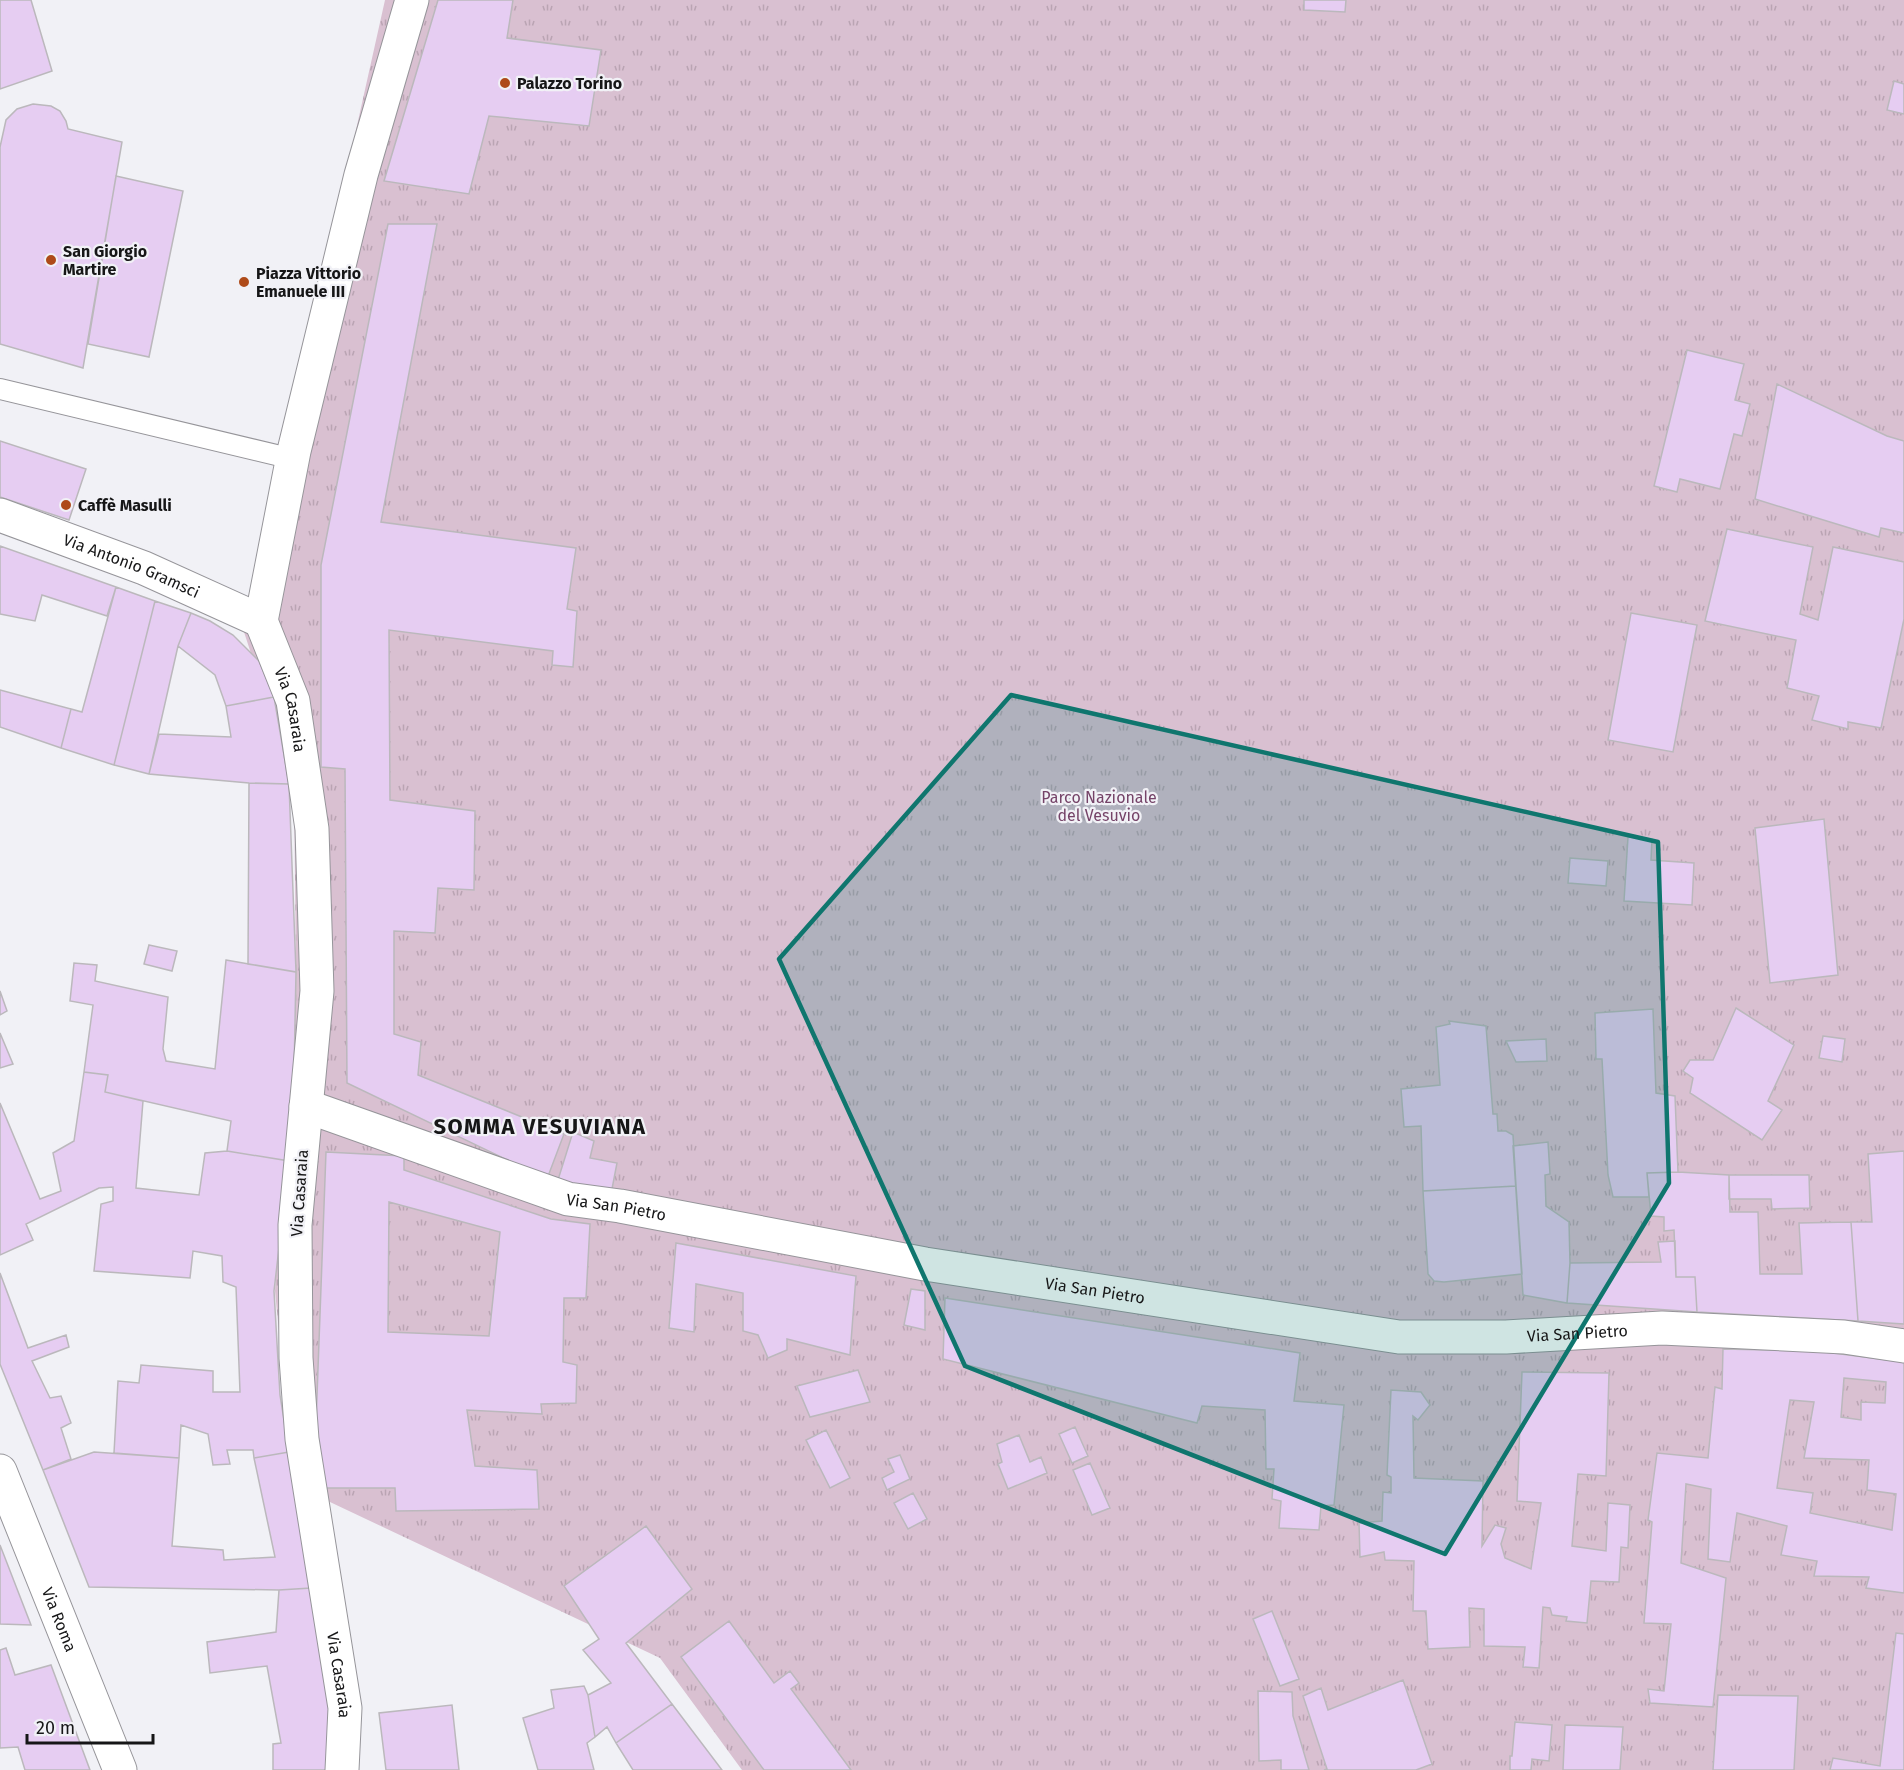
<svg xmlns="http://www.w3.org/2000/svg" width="1904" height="1770" font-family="'Fira Sans',sans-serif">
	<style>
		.park { fill: url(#park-tufts) }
		.building { fill: #e6cdf2; stroke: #bbb8bc; stroke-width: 1.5; fill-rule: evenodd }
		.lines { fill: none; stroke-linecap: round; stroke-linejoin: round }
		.service-casing { stroke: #96959a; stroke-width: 22 }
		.minor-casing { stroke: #96959a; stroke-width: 35 }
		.tertiary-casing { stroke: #96959a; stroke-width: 35 }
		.service { stroke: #fff; stroke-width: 20 }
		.minor { stroke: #fff; stroke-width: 33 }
		.tertiary { stroke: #fff; stroke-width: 33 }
		.marked { fill: #0f766e; fill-opacity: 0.2; stroke: #0f766e; stroke-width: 4.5; stroke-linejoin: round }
		.poi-dot { fill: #ae4a19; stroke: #f1f1f6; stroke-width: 2 }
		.labels { text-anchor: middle; stroke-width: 4.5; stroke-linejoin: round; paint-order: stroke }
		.poi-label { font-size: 16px; font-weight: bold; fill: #161617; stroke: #f1f1f6; text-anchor: start }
		.street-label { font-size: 16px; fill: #161617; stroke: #f1f1f6 }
		.park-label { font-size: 16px; fill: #754368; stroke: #f1f1f6 }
		.district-label { font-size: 22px; font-weight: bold; letter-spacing: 1.5px; fill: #161617; stroke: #f1f1f6 }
	</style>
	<defs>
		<pattern id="park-tufts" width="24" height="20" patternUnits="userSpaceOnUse" patternTransform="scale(1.5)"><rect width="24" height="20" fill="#d9c0d1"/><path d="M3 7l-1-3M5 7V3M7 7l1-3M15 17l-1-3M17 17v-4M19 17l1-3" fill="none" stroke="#baa4b3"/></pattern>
	</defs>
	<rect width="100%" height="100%" fill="#f1f1f6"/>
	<path class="park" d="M 385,0 L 1904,0 L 1904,1770 L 742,1770 L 660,1658 L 294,1485 L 275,1291 L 296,972 L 294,785 L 244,632 Z"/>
	<path class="building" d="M 0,0 L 31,0 L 52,71 L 0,89 Z
		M 438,0 L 513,0 L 507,38 L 601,50 L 589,126 L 489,116 L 469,194 L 384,181 Z
		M 1304,0 L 1346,0 L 1345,12 L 1304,10 Z
		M 1894,81 L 1904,84 L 1904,114 L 1887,110 Z
		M 33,104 L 51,106 L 60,111 L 66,121 L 68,129 L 122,142 L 83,368 L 0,344 L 0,147 L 6,120 L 17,109 Z
		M 116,176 L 183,191 L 149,357 L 88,344 Z
		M 388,224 L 437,224 L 381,522 L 576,548 L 567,609 L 577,611 L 573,667 L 552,665 L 553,651 L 389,630 L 390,800 L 475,811 L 474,890 L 438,888 L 435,933 L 394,931 L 394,1034 L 421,1042 L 418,1075 L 564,1134 L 547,1179 L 347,1083 L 345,769 L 321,767 L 321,565 Z
		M 1687,350 L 1744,364 L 1735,400 L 1750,404 L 1742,436 L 1734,434 L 1720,489 L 1680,479 L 1677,492 L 1654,486 Z
		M 1777,384 L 1887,436 L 1904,441 L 1904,533 L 1881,528 L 1879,537 L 1755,499 Z
		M 0,441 L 86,469 L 69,520 L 0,497 Z
		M 1727,529 L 1813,547 L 1800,614 L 1818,620 L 1833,547 L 1904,562 L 1904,619 L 1881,728 L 1848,722 L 1848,729 L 1812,720 L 1819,696 L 1787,688 L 1796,640 L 1705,621 Z
		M 0,546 L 116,587 L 107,616 L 42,595 L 35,621 L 0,614 Z
		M 116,587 L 155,601 L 114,765 L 61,748 L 71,709 L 82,712 Z
		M 155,601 L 191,613 L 178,646 L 149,774 L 114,765 Z
		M 191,613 L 210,621 L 233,635 L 259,661 L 274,697 L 226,706 L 215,675 L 178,646 Z
		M 1631,613 L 1697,625 L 1673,752 L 1608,740 Z
		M 0,690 L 71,709 L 61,748 L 0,727 Z
		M 274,697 L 289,784 L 249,783 L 149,774 L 159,734 L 231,737 L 226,706 Z
		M 249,783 L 289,784 L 296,972 L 248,964 Z
		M 1824,819 L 1838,975 L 1770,983 L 1755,828 Z
		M 1628,837 L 1652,839 L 1651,860 L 1694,863 L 1692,905 L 1624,901 Z
		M 1570,858 L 1608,861 L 1606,886 L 1568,883 Z
		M 149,945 L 177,951 L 172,971 L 144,964 Z
		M 226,960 L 296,972 L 293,1124 L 289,1161 L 227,1151 L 231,1121 L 105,1092 L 108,1075 L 84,1072 L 93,1005 L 70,1001 L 74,963 L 97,965 L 95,981 L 168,997 L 163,1049 L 166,1061 L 215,1069 Z
		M 0,991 L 7,1011 L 0,1015 Z
		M 1736,1008 L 1794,1045 L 1768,1101 L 1782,1110 L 1762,1140 L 1690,1093 L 1693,1078 L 1683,1071 L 1690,1060 L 1713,1060 Z
		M 1653,1009 L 1656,1093 L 1675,1096 L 1678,1172 L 1647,1173 L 1649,1197 L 1613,1197 L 1608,1175 L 1602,1059 L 1596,1059 L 1595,1013 Z
		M 1449,1021 L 1486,1026 L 1493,1114 L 1497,1114 L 1498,1131 L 1506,1131 L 1513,1135 L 1516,1186 L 1423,1191 L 1421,1126 L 1404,1127 L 1401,1089 L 1440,1085 L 1436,1027 L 1450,1024 Z
		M 0,1033 L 13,1064 L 0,1068 Z
		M 1823,1036 L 1845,1039 L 1842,1062 L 1819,1058 Z
		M 1546,1039 L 1547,1061 L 1516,1062 L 1506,1041 Z
		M 84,1072 L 108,1075 L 105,1092 L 143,1101 L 136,1188 L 199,1195 L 205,1153 L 227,1151 L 289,1161 L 274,1291 L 280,1395 L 289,1452 L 254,1458 L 253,1450 L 227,1450 L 230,1464 L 213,1465 L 208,1434 L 181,1425 L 179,1458 L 114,1453 L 118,1381 L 139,1383 L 141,1365 L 213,1371 L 213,1392 L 240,1392 L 236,1287 L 223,1282 L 222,1256 L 193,1251 L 190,1278 L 94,1271 L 101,1204 L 113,1201 L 113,1187 L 99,1188 L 26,1224 L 33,1240 L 0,1255 L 0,1103 L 40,1199 L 61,1191 L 53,1153 L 74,1141 Z
		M 573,1132 L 594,1141 L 590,1158 L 617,1163 L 612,1189 L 557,1183 Z
		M 1548,1142 L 1550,1174 L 1545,1175 L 1546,1206 L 1569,1222 L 1570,1263 L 1567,1303 L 1523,1295 L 1513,1146 Z
		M 1904,1151 L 1904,1324 L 1858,1321 L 1851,1222 L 1872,1222 L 1868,1154 Z
		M 326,1152 L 404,1156 L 404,1170 L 551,1219 L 590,1224 L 586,1298 L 564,1298 L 563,1362 L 577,1365 L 576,1403 L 541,1404 L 542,1414 L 467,1410 L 475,1466 L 537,1470 L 539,1509 L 396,1511 L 395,1488 L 322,1488 L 316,1423 ZM 389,1202 L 500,1232 L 489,1336 L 388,1332 Z
		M 1678,1172 L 1729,1175 L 1730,1212 L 1758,1212 L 1760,1274 L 1802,1274 L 1799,1223 L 1851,1222 L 1858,1321 L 1697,1312 L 1695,1277 L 1676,1277 L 1674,1230 L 1664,1231 L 1664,1217 L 1651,1216 L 1647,1173 Z
		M 1729,1175 L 1809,1175 L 1810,1208 L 1772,1209 L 1771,1199 L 1729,1199 Z
		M 1516,1186 L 1522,1274 L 1444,1282 L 1434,1281 L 1428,1274 L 1423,1191 Z
		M 1675,1241 L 1676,1277 L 1695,1277 L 1697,1312 L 1567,1303 L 1570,1263 L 1661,1262 L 1658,1242 Z
		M 676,1243 L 856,1276 L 850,1355 L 787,1339 L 787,1350 L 768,1358 L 758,1335 L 743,1331 L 743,1293 L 696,1284 L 694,1332 L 669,1328 Z
		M 0,1273 L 28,1348 L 66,1335 L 69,1347 L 32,1361 L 50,1398 L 61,1396 L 71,1423 L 61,1428 L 71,1459 L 43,1470 L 0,1364 Z
		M 911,1289 L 925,1291 L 925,1330 L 904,1325 Z
		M 945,1298 L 1300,1353 L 1294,1401 L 1344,1405 L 1334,1505 L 1321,1506 L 1319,1530 L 1279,1528 L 1281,1501 L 1272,1499 L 1274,1469 L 1266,1469 L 1265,1410 L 1202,1406 L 1197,1423 L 943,1359 Z
		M 1723,1349 L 1817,1351 L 1904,1362 L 1904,1593 L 1866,1588 L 1869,1577 L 1814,1576 L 1817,1561 L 1781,1555 L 1787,1526 L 1737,1513 L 1730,1562 L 1708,1559 L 1711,1489 L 1686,1484 L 1681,1563 L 1726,1578 L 1713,1707 L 1650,1703 L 1648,1689 L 1664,1691 L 1671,1624 L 1644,1623 L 1652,1522 L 1648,1520 L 1657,1453 L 1708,1458 L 1715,1387 L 1722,1389 ZM 1844,1378 L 1886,1382 L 1885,1403 L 1861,1402 L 1861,1420 L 1841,1417 ZM 1790,1400 L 1814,1402 L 1804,1458 L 1869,1460 L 1867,1490 L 1896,1494 L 1892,1530 L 1810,1513 L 1813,1493 L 1777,1488 Z
		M 858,1370 L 870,1402 L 810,1417 L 797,1386 Z
		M 1522,1372 L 1609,1373 L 1606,1476 L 1578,1474 L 1572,1546 L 1606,1551 L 1608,1503 L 1630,1505 L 1628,1548 L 1621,1547 L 1619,1582 L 1591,1581 L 1587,1623 L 1566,1621 L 1567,1617 L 1552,1615 L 1550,1608 L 1543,1607 L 1539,1668 L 1523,1667 L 1525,1647 L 1484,1646 L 1484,1609 L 1469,1608 L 1470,1647 L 1428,1649 L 1426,1611 L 1413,1611 L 1414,1561 L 1385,1560 L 1384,1552 L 1360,1557 L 1359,1523 L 1382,1521 L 1383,1492 L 1391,1493 L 1391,1477 L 1387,1475 L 1391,1390 L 1421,1392 L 1430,1405 L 1418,1420 L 1413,1416 L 1414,1478 L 1483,1481 L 1482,1546 L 1495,1525 L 1506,1528 L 1501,1544 L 1505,1558 L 1531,1569 L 1541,1503 L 1517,1501 Z
		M 1075,1427 L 1088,1456 L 1072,1463 L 1059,1434 Z
		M 826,1430 L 850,1478 L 830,1488 L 806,1440 Z
		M 1019,1435 L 1030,1462 L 1041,1457 L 1047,1473 L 1008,1489 L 998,1464 L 1002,1462 L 997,1444 Z
		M 94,1452 L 179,1458 L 172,1546 L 223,1550 L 224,1560 L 275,1557 L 254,1458 L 289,1452 L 311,1588 L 279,1590 L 89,1587 L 43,1470 Z
		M 900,1455 L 910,1479 L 887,1490 L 882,1478 L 894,1472 L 888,1459 Z
		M 1090,1463 L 1110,1508 L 1092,1515 L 1073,1470 Z
		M 913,1493 L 927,1519 L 908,1529 L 894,1503 Z
		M 646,1526 L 692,1589 L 626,1643 L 672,1704 L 616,1743 L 607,1727 L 595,1737 L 588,1695 L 611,1683 L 583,1650 L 599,1639 L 564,1586 Z
		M 0,1545 L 31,1625 L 0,1624 Z
		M 311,1588 L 332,1723 L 326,1770 L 273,1770 L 273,1744 L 281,1743 L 267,1666 L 210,1673 L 207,1642 L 276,1632 L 279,1590 Z
		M 1272,1611 L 1299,1679 L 1280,1686 L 1253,1619 Z
		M 729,1621 L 774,1683 L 790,1671 L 799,1683 L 791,1689 L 851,1770 L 764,1770 L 681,1657 Z
		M 1896,1633 L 1904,1634 L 1904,1770 L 1830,1770 L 1833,1758 L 1880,1766 Z
		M 6,1648 L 15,1675 L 51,1665 L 90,1770 L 25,1770 L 18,1747 L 0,1748 L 0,1650 Z
		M 1403,1680 L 1432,1764 L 1416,1770 L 1324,1770 L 1327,1769 L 1303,1696 L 1321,1688 L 1328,1710 Z
		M 584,1686 L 588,1695 L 595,1737 L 587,1743 L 594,1770 L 538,1770 L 523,1718 L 554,1708 L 551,1690 Z
		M 1258,1691 L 1292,1692 L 1293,1716 L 1309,1770 L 1281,1770 L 1281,1760 L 1259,1761 Z
		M 1718,1695 L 1798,1696 L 1794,1770 L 1713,1770 Z
		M 672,1704 L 722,1770 L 633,1770 L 616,1743 Z
		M 452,1705 L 459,1770 L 386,1770 L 379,1713 Z
		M 1515,1722 L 1552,1725 L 1549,1761 L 1532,1759 L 1531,1770 L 1510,1770 L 1510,1756 L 1512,1756 Z
		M 1565,1725 L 1623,1727 L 1620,1770 L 1563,1770 Z"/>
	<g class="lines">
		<g class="service-casing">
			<path id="service" d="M 0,389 L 293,459"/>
		</g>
		<g class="minor-casing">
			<g id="minor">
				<path id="s1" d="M 0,515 L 144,568 L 261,621"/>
				<path id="s2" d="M 261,621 L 293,701 L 312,829 L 317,991 L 295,1225 L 296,1358 L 302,1439 L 345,1708 L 342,1770"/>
				<path d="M 261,621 L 294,451 L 361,175 L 412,0"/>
				<path id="s3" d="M 306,1106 L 568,1199 L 620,1206 L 925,1264 L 1399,1337 L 1506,1337 L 1662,1328 L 1844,1337 L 1904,1346"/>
			</g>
		</g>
		<g class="tertiary-casing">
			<g id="tertiary">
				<path id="s4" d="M 0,1471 L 120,1770"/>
			</g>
		</g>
		<use href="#service" class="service"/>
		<use href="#minor" class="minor"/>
		<use href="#tertiary" class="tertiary"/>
	</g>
	<path class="marked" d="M 1011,695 L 1658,842 L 1669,1183 L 1445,1554 L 965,1366 L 779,959 Z"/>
	<g class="poi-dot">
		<circle cx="505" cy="83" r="6"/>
		<circle cx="51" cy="260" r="6"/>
		<circle cx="244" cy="282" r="6"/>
		<circle cx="66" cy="505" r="6"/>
	</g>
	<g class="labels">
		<g class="poi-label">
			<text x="517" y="89">Palazzo Torino</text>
			<text x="63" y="257">San Giorgio<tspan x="63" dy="18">Martire</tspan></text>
			<text x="256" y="279">Piazza Vittorio<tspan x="256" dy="18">Emanuele III</tspan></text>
			<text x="78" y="511">Caffè Masulli</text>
		</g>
		<g class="street-label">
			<text dy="6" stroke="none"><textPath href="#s1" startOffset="141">Via Antonio Gramsci</textPath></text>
			<text dy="6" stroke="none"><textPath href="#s2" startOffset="94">Via Casaraia</textPath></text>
			<text transform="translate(299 1193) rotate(-86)" y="6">Via Casaraia</text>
			<text dy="6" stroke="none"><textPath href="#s3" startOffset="327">Via San Pietro</textPath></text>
			<text dy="6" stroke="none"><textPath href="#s3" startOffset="813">Via San Pietro</textPath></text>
			<text dy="6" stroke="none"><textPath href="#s3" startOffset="1299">Via San Pietro</textPath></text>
			<text dy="6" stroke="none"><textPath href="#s4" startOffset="160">Via Roma</textPath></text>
			<text dy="6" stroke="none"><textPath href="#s2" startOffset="1066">Via Casaraia</textPath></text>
		</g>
		<g class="park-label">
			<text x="1099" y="803">Parco Nazionale<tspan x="1099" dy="18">del Vesuvio</tspan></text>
		</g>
		<g class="district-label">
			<text x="540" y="1134">SOMMA VESUVIANA</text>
		</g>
	</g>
	<path d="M27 1734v9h126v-9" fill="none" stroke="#161617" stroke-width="3"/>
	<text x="36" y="1734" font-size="18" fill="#161617" stroke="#f1f1f6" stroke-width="4.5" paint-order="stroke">20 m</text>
</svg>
